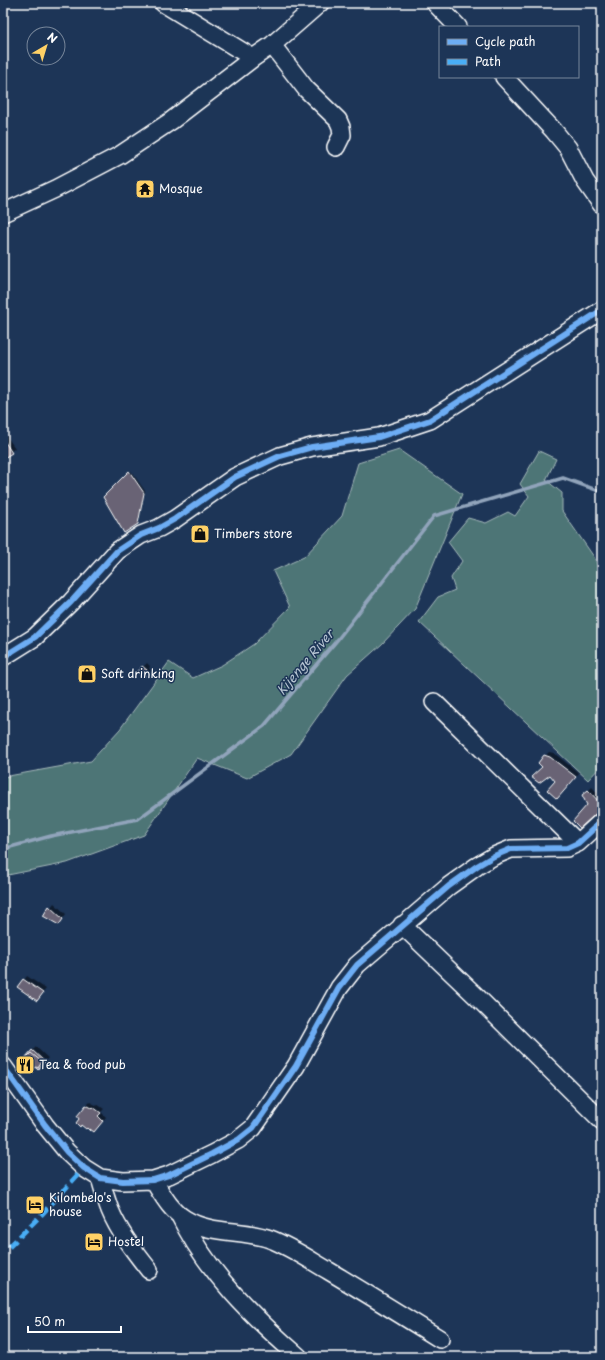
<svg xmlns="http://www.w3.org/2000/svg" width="605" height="1360" font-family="'Playpen Sans',sans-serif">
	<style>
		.green { fill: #4d7476; stroke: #a6baba }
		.shadow { fill: #0007 }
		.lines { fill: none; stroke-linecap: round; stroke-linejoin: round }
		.stream { stroke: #91a4bb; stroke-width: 3.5 }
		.building { fill: #696474; stroke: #fff }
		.minor-casing { stroke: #fff; stroke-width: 20 }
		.minor { stroke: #1d3557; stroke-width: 17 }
		.quiet { stroke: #49aef6; stroke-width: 5; stroke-dasharray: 10 5; stroke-linecap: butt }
		.cycleway-casing { stroke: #1d3557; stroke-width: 8 }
		.cycleway { stroke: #6dadf4; stroke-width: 6 }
		.labels { text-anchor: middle; stroke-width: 3; stroke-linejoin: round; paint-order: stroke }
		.poi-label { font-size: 12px; fill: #fff; stroke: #1d3557; text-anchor: start }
		.water-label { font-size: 13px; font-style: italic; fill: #b5c3d1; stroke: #1d3557 }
	</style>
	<rect width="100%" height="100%" fill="#1d3557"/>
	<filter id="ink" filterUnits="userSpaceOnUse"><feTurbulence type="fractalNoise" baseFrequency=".025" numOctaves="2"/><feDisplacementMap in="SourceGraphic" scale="8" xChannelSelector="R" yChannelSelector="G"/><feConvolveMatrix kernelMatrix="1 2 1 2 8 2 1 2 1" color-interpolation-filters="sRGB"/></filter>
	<g filter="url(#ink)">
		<path class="green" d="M 399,450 L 462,494 L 415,609 L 382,644 L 347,675 L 291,754 L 247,778 L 197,758 L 144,835 L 67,863 L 3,876 L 3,777 L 91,761 L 120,729 L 169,662 L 193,678 L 222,665 L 254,644 L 290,607 L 273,571 L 304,557 L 342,516 L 358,463 Z
			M 539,451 L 556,459 L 546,480 L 562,493 L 562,511 L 594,557 L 602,575 L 602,765 L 588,780 L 419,622 L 438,597 L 455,590 L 451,578 L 462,561 L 448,542 L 468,518 L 486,523 L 508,512 L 515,516 L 529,496 L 520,484 Z"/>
		<path class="shadow" d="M 5,434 L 15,448 L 5,456 L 7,458 L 3,462 L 3,435 Z
			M 131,471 L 145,491 L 139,521 L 137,523 L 104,497 Z
			M 147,663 L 150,666 L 149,669 L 151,670 L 146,675 L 138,672 Z
			M 549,752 L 554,753 L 579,773 L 560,794 L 557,781 L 543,767 L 545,756 Z
			M 592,787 L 602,798 L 602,807 L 588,805 L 587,792 Z
			M 54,903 L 66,914 L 59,924 L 45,915 Z
			M 3,916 L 8,920 L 3,927 Z
			M 27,976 L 46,989 L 37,1000 L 24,980 Z
			M 36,1047 L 48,1058 L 38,1069 L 32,1051 Z
			M 90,1102 L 96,1105 L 97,1104 L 104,1109 L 101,1112 L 106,1117 L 98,1127 L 90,1130 L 86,1106 Z"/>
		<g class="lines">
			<path class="stream" d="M 3,849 L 51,836 L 138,819 L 264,726 L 338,639 L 434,516 L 563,478 L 602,492"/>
		</g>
		<path class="building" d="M 3,439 L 12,453 L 4,458 L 3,456 Z
			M 129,471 L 144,493 L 138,524 L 124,533 L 103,497 Z
			M 142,666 L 147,670 L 146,673 L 148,674 L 146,676 L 144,675 L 143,677 L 136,672 L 138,670 L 139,671 Z
			M 544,755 L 550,757 L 576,777 L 557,799 L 547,790 L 555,781 L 550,775 L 539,783 L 531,777 L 542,767 L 538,763 Z
			M 588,790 L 602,805 L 602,808 L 580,828 L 573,821 L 587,805 L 582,795 Z
			M 49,906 L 63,919 L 59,925 L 43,916 Z
			M 23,979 L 43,993 L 37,1001 L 17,987 Z
			M 32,1050 L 45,1062 L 38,1070 L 25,1058 Z
			M 31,1053 L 42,1062 L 38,1068 L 36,1067 L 33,1070 L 28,1067 L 28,1065 L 23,1061 Z
			M 86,1105 L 92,1108 L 93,1107 L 101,1113 L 98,1116 L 103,1121 L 94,1132 L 90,1129 L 90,1131 L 87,1128 L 86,1129 L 81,1125 L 80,1127 L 76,1123 L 79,1119 L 77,1116 Z"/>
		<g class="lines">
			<g class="minor-casing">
				<path id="minor" d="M 163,3 L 253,58
					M 435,3 L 458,27
					M 272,45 L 306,89 L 338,120 L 341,127 L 342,135 L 336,147
					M 504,77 L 554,131 L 568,148 L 585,181 L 602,205
					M 3,213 L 55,189 L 120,155 L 171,121 L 253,58 L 272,45 L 320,3
					M 3,657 L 35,637 L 71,602 L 117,551 L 141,535 L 159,528 L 175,519 L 235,477 L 280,456 L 312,447 L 379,437 L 430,420 L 602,310
					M 434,702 L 578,843
					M 402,925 L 475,995 L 602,1121
					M 3,1066 L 45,1125 L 67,1152 L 84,1168 L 100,1178 L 123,1181 L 153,1180 L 169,1175 L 212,1154 L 238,1140 L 253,1128 L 296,1066 L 339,988 L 357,965 L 449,886 L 477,866 L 494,856 L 511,849 L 567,848 L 578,843 L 602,821
					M 100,1178 C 103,1188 106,1200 110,1210 C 119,1232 135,1252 149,1270
					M 153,1180 C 162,1194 170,1210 185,1219 C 211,1235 243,1229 270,1239 C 291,1247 310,1260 329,1271 C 366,1293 403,1316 440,1339
					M 180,1216 C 207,1272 253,1317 299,1357"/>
			</g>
			<use href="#minor" class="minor"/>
			<path class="quiet" d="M 9,1247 L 42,1214 L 84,1168"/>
			<g class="cycleway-casing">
				<path id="cycleway" d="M 3,657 L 35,637 L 71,602 L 117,551 L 141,535 L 159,528 L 175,519 L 235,477 L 280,456 L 312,447 L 379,437 L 430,420 L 602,310
					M 3,1066 L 45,1125 L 67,1152 L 84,1168 L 100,1178 L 123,1181 L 153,1180 L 169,1175 L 212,1154 L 238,1140 L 253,1128 L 296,1066 L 339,988 L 357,965 L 449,886 L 477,866 L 494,856 L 511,849 L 567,848 L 578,843 L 602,821"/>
			</g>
			<use href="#cycleway" class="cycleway"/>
		</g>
	</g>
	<defs>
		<g id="temple-square" transform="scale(1)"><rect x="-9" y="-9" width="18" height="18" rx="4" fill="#ffd166" stroke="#1d3557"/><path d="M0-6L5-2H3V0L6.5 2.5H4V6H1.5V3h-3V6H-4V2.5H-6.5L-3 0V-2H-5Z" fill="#111"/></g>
		<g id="shop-square" transform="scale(1)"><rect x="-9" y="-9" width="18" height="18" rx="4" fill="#ffd166" stroke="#1d3557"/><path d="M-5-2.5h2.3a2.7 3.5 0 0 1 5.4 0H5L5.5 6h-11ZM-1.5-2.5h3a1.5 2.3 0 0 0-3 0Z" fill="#111"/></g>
		<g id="restaurant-square" transform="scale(1)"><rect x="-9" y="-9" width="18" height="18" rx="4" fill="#ffd166" stroke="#1d3557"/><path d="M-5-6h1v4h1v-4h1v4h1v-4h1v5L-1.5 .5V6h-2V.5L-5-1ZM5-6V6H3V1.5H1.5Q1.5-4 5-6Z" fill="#111"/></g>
		<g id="hotel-square" transform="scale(1)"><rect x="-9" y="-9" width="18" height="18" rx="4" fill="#ffd166" stroke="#1d3557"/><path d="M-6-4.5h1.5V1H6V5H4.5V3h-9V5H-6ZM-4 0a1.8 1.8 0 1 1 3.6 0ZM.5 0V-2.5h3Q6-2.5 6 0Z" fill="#111"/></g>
	</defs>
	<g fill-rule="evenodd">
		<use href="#temple-square" x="145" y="189"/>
		<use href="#shop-square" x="200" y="534"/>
		<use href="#shop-square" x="87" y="674"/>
		<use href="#restaurant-square" x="25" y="1065"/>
		<use href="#hotel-square" x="35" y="1205"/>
		<use href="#hotel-square" x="94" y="1242"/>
	</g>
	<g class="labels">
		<g class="poi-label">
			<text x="159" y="193">Mosque</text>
			<text x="214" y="538">Timbers store</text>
			<text x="101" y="678">Soft drinking</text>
			<text x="39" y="1069">Tea &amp; food pub</text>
			<text x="49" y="1202">Kilombelo's<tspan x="49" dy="14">house</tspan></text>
			<text x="108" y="1246">Hostel</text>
		</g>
		<g class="water-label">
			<text transform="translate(305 662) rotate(-50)" y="5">Kijenge River</text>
		</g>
	</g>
	<rect width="605" height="1360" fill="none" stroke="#1d3557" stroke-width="16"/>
	<rect x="8" y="8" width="589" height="1344" fill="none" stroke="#fff" stroke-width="1.5" filter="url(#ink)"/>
	<rect x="439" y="26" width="140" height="52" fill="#1d3557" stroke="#77869a"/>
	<rect x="447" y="39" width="20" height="6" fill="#6dadf4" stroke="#77869a"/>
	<text x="475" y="46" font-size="12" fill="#ffffff">Cycle path</text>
	<rect x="447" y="59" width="20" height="6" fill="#49aef6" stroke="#77869a"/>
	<text x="475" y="66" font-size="12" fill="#ffffff">Path</text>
	<g transform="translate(46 46) rotate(38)"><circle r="19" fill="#1d3557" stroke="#77869a"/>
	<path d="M0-3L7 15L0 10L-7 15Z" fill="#ffd166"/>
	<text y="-6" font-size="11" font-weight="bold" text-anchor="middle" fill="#ffffff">N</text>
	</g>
	<path d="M28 1326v6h93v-6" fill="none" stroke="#ffffff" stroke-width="2"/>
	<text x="34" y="1326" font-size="12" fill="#ffffff" stroke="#1d3557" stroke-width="3" paint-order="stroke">50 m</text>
</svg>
